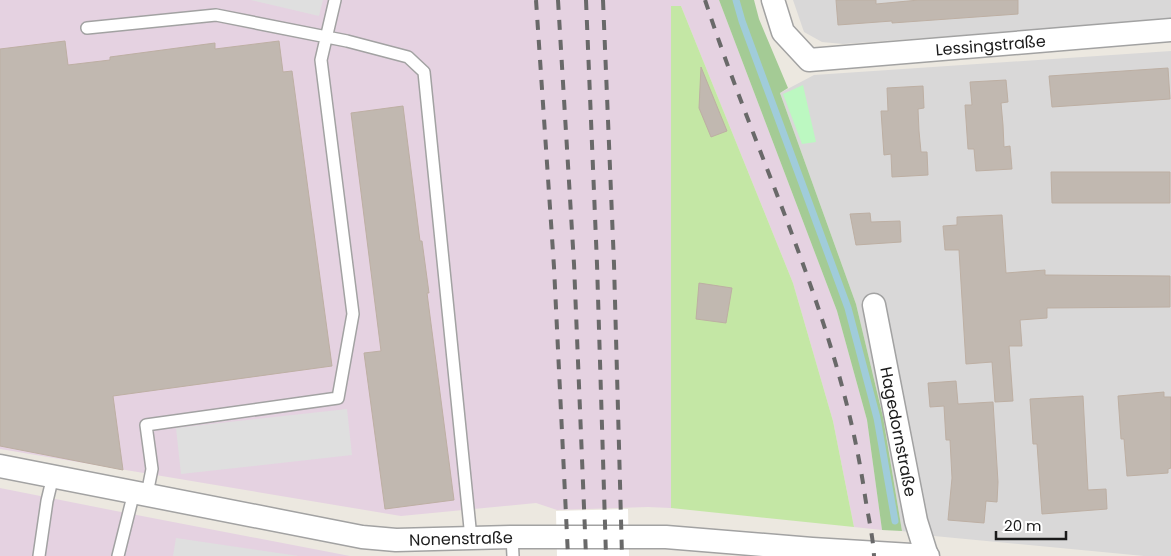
<svg xmlns="http://www.w3.org/2000/svg" width="1171" height="556" font-family="Poppins,sans-serif">
	<style>
		.residential { fill: #d9d8d8 }
		.industrial { fill: #e5d2e1 }
		.grass { fill: #c4e7a5 }
		.forest { fill: #a4cb95 }
		.park { fill: #bcf8c1 }
		.parking { fill: #dfdfdf }
		.pier { fill: #fff }
		.lines { fill: none; stroke-linecap: round; stroke-linejoin: round }
		.stream { stroke: #a0ccda; stroke-width: 7 }
		.building { fill: #c1b8b0; stroke: #bdafa3 }
		.service-casing { stroke: #a2a2a2; stroke-width: 14 }
		.minor-casing { stroke: #a2a2a2; stroke-width: 25 }
		.service { stroke: #fff; stroke-width: 11 }
		.minor { stroke: #fff; stroke-width: 22 }
		.rail { stroke: #696969; stroke-width: 4; stroke-dasharray: 10 10; stroke-linecap: butt }
		.labels { text-anchor: middle; stroke-width: 4.5; stroke-linejoin: round; paint-order: stroke }
		.street-label { font-size: 16px; fill: #1b1b1b; stroke: #fff }
	</style>
	<rect width="100%" height="100%" fill="#ece8e0"/>
	<path class="residential" d="M 793,0 L 1171,0 L 1171,20 L 843,44 L 822,42 L 804,32 Z
		M 1171,51 L 1171,556 L 1144,556 L 934,536 L 902,531 L 883,417 L 856,304 L 780,93 L 814,75 Z"/>
	<path class="industrial" d="M 0,0 L 719,0 L 837,311 L 867,420 L 882,530 L 854,527 L 833,421 L 793,283 L 681,6 L 671,6 L 671,508 L 648,507 L 557,510 L 536,503 L 401,516 L 0,449 Z
		M 0,488 L 116,511 L 350,556 L 0,556 Z"/>
	<path class="grass" d="M 671,6 L 681,6 L 793,283 L 833,421 L 854,527 L 671,508 Z"/>
	<path class="forest" d="M 719,0 L 754,0 L 759,19 L 788,88 L 780,93 L 856,304 L 883,417 L 902,531 L 882,530 L 867,420 L 837,311 Z"/>
	<path class="park" d="M 803,85 L 816,142 L 802,144 L 783,94 Z"/>
	<path class="parking" d="M 251,0 L 323,0 L 319,16 Z
		M 347,409 L 352,455 L 181,474 L 176,428 Z
		M 176,538 L 299,556 L 173,556 Z"/>
	<path class="pier" d="M 628,509 L 629,556 L 557,556 L 556,511 Z"/>
	<g class="lines">
		<path class="stream" d="M 736,0 L 742,21 L 848,308 L 877,418 L 895,521"/>
	</g>
	<path class="building" d="M 836,0 L 876,0 L 876,4 L 919,0 L 1018,0 L 1018,14 L 892,23 L 892,21 L 838,25 Z
		M 65,41 L 68,65 L 110,60 L 110,57 L 215,43 L 215,49 L 279,41 L 283,72 L 292,71 L 332,366 L 113,396 L 123,470 L 0,446 L 0,49 Z
		M 701,67 L 727,131 L 711,137 L 699,108 Z
		M 1168,68 L 1170,99 L 1052,107 L 1049,76 Z
		M 1006,80 L 1008,102 L 1001,103 L 1003,125 L 1004,147 L 1010,146 L 1012,169 L 976,171 L 974,149 L 968,149 L 965,105 L 972,105 L 970,82 Z
		M 923,86 L 924,108 L 918,109 L 919,131 L 921,152 L 927,152 L 928,175 L 892,177 L 891,154 L 884,155 L 881,111 L 888,111 L 887,88 Z
		M 403,106 L 420,241 L 422,241 L 429,293 L 427,293 L 454,500 L 385,509 L 364,353 L 381,351 L 351,113 Z
		M 1051,172 L 1170,172 L 1170,203 L 1052,203 Z
		M 870,213 L 871,222 L 900,221 L 901,242 L 856,245 L 850,214 Z
		M 1002,215 L 1006,273 L 1045,270 L 1045,275 L 1170,276 L 1170,307 L 1047,308 L 1047,318 L 1020,320 L 1022,346 L 1009,346 L 1013,401 L 995,402 L 992,362 L 966,364 L 959,250 L 945,250 L 943,226 L 957,225 L 957,217 Z
		M 699,283 L 732,288 L 726,323 L 696,319 Z
		M 956,381 L 958,404 L 993,402 L 998,482 L 997,502 L 986,501 L 984,523 L 948,520 L 952,478 L 950,440 L 946,440 L 944,406 L 930,407 L 928,383 Z
		M 1164,392 L 1164,397 L 1171,397 L 1171,468 L 1168,469 L 1168,473 L 1127,476 L 1124,439 L 1121,439 L 1118,396 Z
		M 1083,396 L 1088,490 L 1106,489 L 1107,509 L 1042,514 L 1037,444 L 1033,444 L 1030,399 Z"/>
	<g class="lines">
		<g class="service-casing">
			<path id="service" d="M 87,28 L 216,15 L 347,41 L 408,57 L 424,72 L 471,538
				M 147,494 L 152,469 L 146,425 L 338,398 L 353,314 L 321,60 L 335,0
				M 512,537 L 513,556
				M 39,556 L 47,501 L 53,476
				M 118,556 L 134,492"/>
		</g>
		<g class="minor-casing">
			<g id="minor">
				<path id="s1" d="M 773,0 L 783,32 L 809,60 L 1171,30"/>
				<path id="s2" d="M 874,305 L 916,521 L 927,556"/>
				<path id="s3" d="M 0,466 L 362,537 L 396,540 L 512,537 L 666,537 L 812,549 L 928,556"/>
			</g>
		</g>
		<use href="#service" class="service"/>
		<use href="#minor" class="minor"/>
		<path class="rail" d="M 536,0 L 554,267 L 568,556
			M 558,0 L 574,264 L 586,556
			M 586,0 L 597,264 L 606,556
			M 603,0 L 614,264 L 622,556
			M 705,0 C 759,165 840,322 865,496 C 868,516 873,536 874,556"/>
	</g>
	<g class="labels">
		<g class="street-label">
			<text dy="6" stroke="none"><textPath href="#s1" startOffset="254">Lessingstraße</textPath></text>
			<text dy="6" stroke="none"><textPath href="#s2" startOffset="129">Hagedornstraße</textPath></text>
			<text dy="6" stroke="none"><textPath href="#s3" startOffset="468">Nonenstraße</textPath></text>
		</g>
	</g>
	<path d="M996 531v8h70v-8" fill="none" stroke="#1b1b1b" stroke-width="2.5"/>
	<text x="1004" y="531" font-size="15" fill="#1b1b1b" stroke="#ffffff" stroke-width="4" paint-order="stroke">20 m</text>
</svg>
